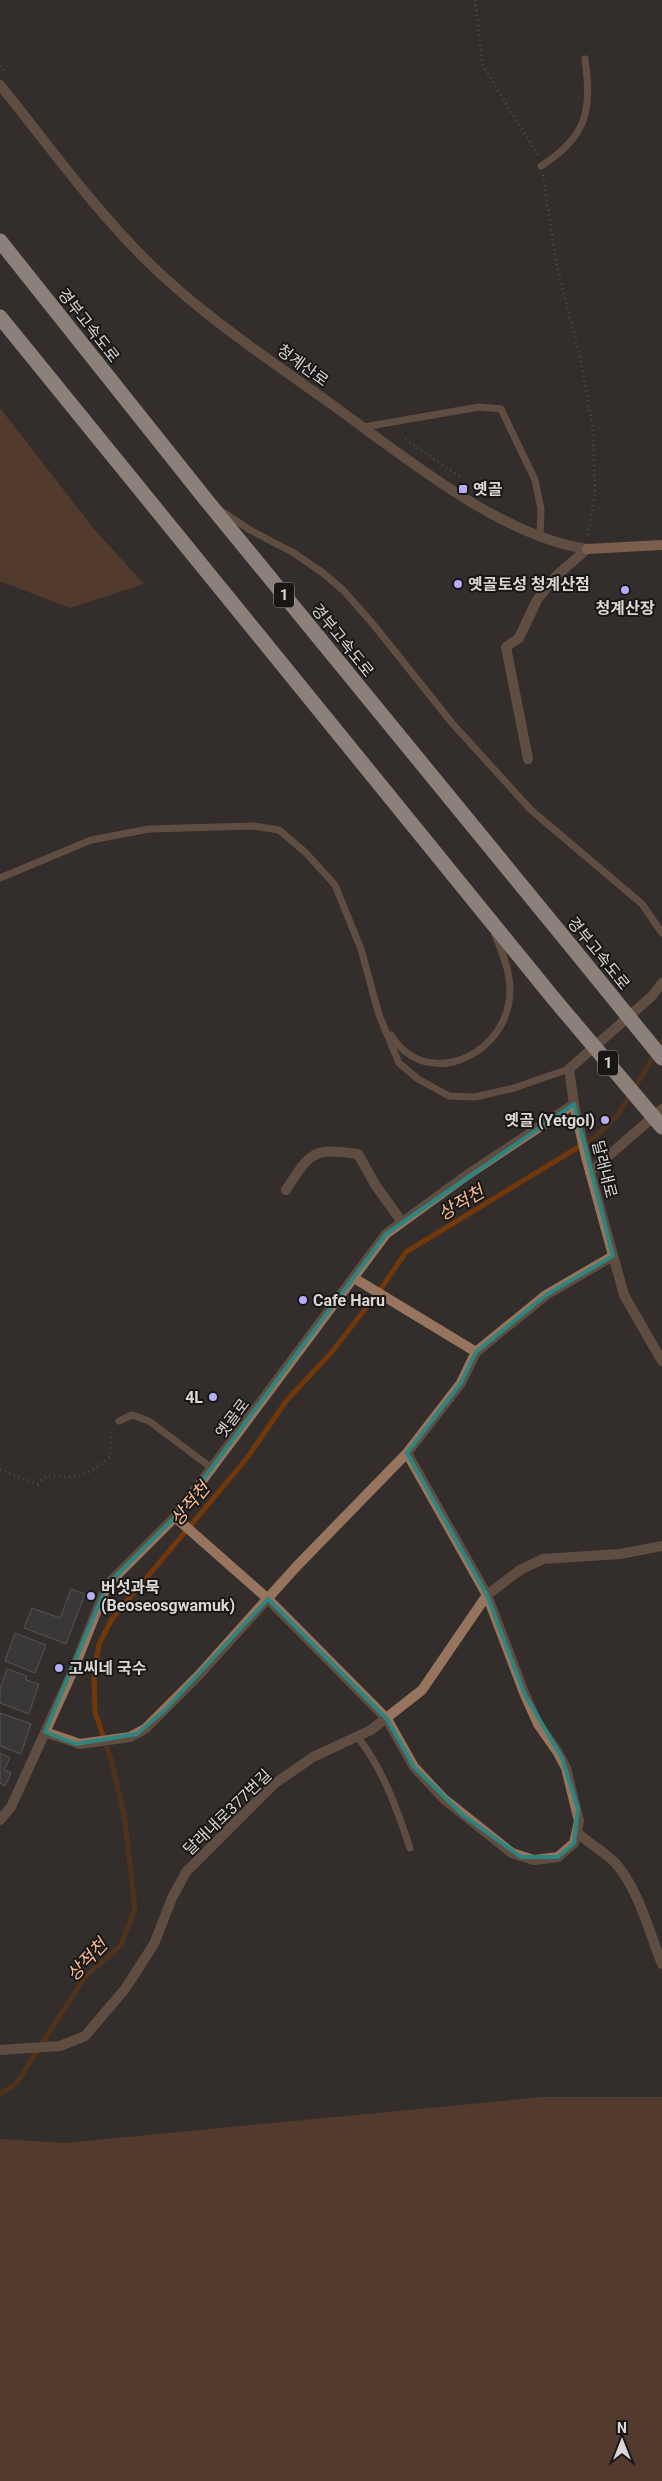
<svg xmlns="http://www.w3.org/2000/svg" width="662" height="2481" font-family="Roboto,'Noto Sans KR',sans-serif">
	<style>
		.green { fill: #784b2d }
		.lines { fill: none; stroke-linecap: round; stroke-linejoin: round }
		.stream { stroke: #72380a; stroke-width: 5 }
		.building { fill: #444449; stroke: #818186 }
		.path { stroke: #706b69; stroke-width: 3; stroke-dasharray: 1 4; stroke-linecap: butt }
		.service { stroke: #97745e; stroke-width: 7 }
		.minor { stroke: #97745e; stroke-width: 10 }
		.tertiary { stroke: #97745e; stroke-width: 10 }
		.secondary { stroke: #d29a77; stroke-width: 10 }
		.motorway { stroke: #f7e4da; stroke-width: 15 }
		.motorway-bridge { stroke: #f7e4da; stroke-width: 15 }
		.marked { fill: none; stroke: #2d857d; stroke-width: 4; stroke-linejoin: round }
		.poi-dot { fill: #b6acf8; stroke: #191716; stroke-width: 2 }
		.labels { text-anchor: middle; stroke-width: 4; stroke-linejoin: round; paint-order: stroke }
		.shield { fill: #191716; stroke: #a09d9c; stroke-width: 1 }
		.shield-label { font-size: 15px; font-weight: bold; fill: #dad7d5 }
		.street-label { font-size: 16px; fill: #dad7d5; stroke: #191716 }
		.poi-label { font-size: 16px; font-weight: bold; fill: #dad7d5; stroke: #191716; text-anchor: start }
		.water-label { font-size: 18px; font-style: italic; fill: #fbbb93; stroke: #191716 }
	</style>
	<rect width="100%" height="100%" fill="#332e2b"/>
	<path class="green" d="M 0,408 L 94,529 L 144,584 L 70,608 L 0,581 Z
		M 543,2097 L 662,2097 L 662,2481 L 0,2481 L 0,2139 L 65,2143 Z"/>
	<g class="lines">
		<path class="stream" d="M 0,2094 L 16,2084 L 84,1978 L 121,1945 L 135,1909 L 125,1820 L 111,1759 L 95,1712 L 94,1677 L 99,1644 L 112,1619 L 247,1458 L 287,1400 L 331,1353 L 380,1290 L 406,1252 L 595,1137 L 619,1113 L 662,1043"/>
	</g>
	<path class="building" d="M 71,1589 L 85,1594 L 66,1644 L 24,1628 L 32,1608 L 60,1618 Z
		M 15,1633 L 46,1645 L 35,1673 L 5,1661 Z
		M 7,1669 L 27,1676 L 26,1680 L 39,1684 L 29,1714 L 0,1703 L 0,1689 Z
		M 0,1713 L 31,1724 L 21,1754 L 0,1746 Z
		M 0,1753 L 10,1758 L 4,1770 L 11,1773 L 5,1786 L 0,1783 Z"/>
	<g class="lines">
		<path class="path" d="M 475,0 L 483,66 L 538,155
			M 0,66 L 5,72
			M 543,175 L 556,262 L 582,366 L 593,430 L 595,491 L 588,536
			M 405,439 L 460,477
			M 0,1470 L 38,1484 L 46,1476 C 77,1478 86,1478 110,1457 L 111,1434 L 114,1429"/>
		<path class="service" d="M 541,166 C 587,137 592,111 585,59
			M 364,427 L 479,407 L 501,409 L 535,480 L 541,509 L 540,537
			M 223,512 L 250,530 L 294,553 L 323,573 L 343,590 L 373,624 L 452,723 L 531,810 L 642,904 L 662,933
			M 0,878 L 91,840 L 149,829 L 253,826 L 279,830 L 306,853 L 335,885 L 361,949 L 379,1015 L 399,1063 L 418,1079 L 449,1096 L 475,1097 L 514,1088 L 569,1069
			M 391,1035 C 425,1090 500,1058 509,1002 C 513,979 504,956 495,935
			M 119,1421 L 132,1415 L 149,1421 L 213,1469
			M 357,1736 C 383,1769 397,1809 410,1848"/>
		<path class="minor" d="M 528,759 L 506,647 L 519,638 L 537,600 L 556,576 L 587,549
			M 590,1172 L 662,1109
			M 286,1190 C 310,1153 312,1147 358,1154 L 376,1186 L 402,1222
			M 354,1278 L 476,1352
			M 175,1517 L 268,1599 L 387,1719 L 414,1767 L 444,1799 L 512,1853 L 534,1860 L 558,1857 L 574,1843 L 579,1821 L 566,1768 L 557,1751 L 538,1724 L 525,1695 L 487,1595 L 407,1453
			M 45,1732 L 80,1744 L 130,1737 L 145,1729 L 198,1676 L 296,1567 L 407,1453 L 461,1383 L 476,1352 L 546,1295 L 613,1256
			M 0,1820 L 11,1807 L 72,1673 L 107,1585 L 175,1517 L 386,1234 L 467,1175 L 574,1104
			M 578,1833 C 590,1845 606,1852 617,1865 C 639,1891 649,1932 662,1964
			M 0,2050 L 60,2046 L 85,2036 L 125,1989 L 154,1944 L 172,1898 L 186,1872 L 274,1784 L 313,1757 L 371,1730 L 422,1690 L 487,1595 L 520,1570 L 543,1559 L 620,1554 L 662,1546"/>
		<path class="tertiary" d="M 0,85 C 47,143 91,205 144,258 C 199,313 264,356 327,401 C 400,453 498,536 587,549
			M 662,983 L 651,997 L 569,1069 L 574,1104 L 586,1157 L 624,1295 L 662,1361"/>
		<path class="secondary" d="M 587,549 L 662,545"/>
		<path class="motorway" d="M 0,241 L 207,501 L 571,946
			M 0,317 L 554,999"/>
		<path class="motorway-bridge" d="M 571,946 L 662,1058
			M 554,999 L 662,1127"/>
	</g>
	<path d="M0 0H662V2481H0ZM 574,1104 L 613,1256 L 546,1295 L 476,1352 L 461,1383 L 407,1453 L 487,1595 L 525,1695 L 562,1758 L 578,1809 L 574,1843 L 558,1857 L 521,1857 L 464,1816 L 414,1767 L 387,1719 L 268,1599 L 165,1710 L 137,1734 L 76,1744 L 45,1732 L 107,1585 L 175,1517 L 386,1234 Z" fill="#332e2b" fill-opacity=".55" fill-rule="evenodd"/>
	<path class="marked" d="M 574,1104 L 613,1256 L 546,1295 L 476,1352 L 461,1383 L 407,1453 L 487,1595 L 525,1695 L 562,1758 L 578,1809 L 574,1843 L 558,1857 L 521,1857 L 464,1816 L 414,1767 L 387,1719 L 268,1599 L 165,1710 L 137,1734 L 76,1744 L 45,1732 L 107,1585 L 175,1517 L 386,1234 Z"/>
	<g class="poi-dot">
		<rect x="458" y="484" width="10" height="10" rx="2.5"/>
		<circle cx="458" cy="584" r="5"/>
		<circle cx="625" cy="590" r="5"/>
		<circle cx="605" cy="1120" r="5"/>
		<circle cx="303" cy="1300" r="5"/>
		<circle cx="213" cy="1397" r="5"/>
		<circle cx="91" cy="1596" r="5"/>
		<circle cx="59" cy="1668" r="5"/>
	</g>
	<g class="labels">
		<g class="shield">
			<rect x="274" y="582.5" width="20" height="25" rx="4"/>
			<rect x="598" y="1050.5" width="20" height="25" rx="4"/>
		</g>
		<g class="shield-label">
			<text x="284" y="600">1</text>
			<text x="608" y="1068">1</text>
		</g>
		<g class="street-label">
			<text transform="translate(89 325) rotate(52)" y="6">경부고속도로</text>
			<text transform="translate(303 365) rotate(36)" y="6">청계산로</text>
			<text transform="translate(343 640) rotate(51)" y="6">경부고속도로</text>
			<text transform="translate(599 953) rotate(51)" y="6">경부고속도로</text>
			<text transform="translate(605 1169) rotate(76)" y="6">달래내로</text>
			<text transform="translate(232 1418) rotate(-53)" y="6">옛골로</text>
			<text transform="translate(227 1812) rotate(-44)" y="6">달래내로377번길</text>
		</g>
		<g class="poi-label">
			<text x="473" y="495">옛골</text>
			<text x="468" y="590">옛골토성 청계산점</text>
			<text x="625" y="614" text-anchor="middle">청계산장</text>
			<text x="595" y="1126" text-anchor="end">옛골 (Yetgol)</text>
			<text x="313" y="1306">Cafe Haru</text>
			<text x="203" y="1403" text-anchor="end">4L</text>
			<text x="101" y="1593">버섯과묵<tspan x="101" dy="18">(Beoseosgwamuk)</tspan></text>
			<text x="69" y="1674">고씨네 국수</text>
		</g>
		<g class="water-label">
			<text transform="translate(461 1203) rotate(-31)" y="6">상적천</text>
			<text transform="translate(190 1504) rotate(-50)" y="6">상적천</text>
			<text transform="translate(87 1960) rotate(-47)" y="6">상적천</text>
		</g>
	</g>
	<g transform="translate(622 2441)" stroke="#191716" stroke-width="4" paint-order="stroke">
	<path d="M0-4L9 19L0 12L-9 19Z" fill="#dad7d5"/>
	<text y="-8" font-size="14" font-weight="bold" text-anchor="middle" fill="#dad7d5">N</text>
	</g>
</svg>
